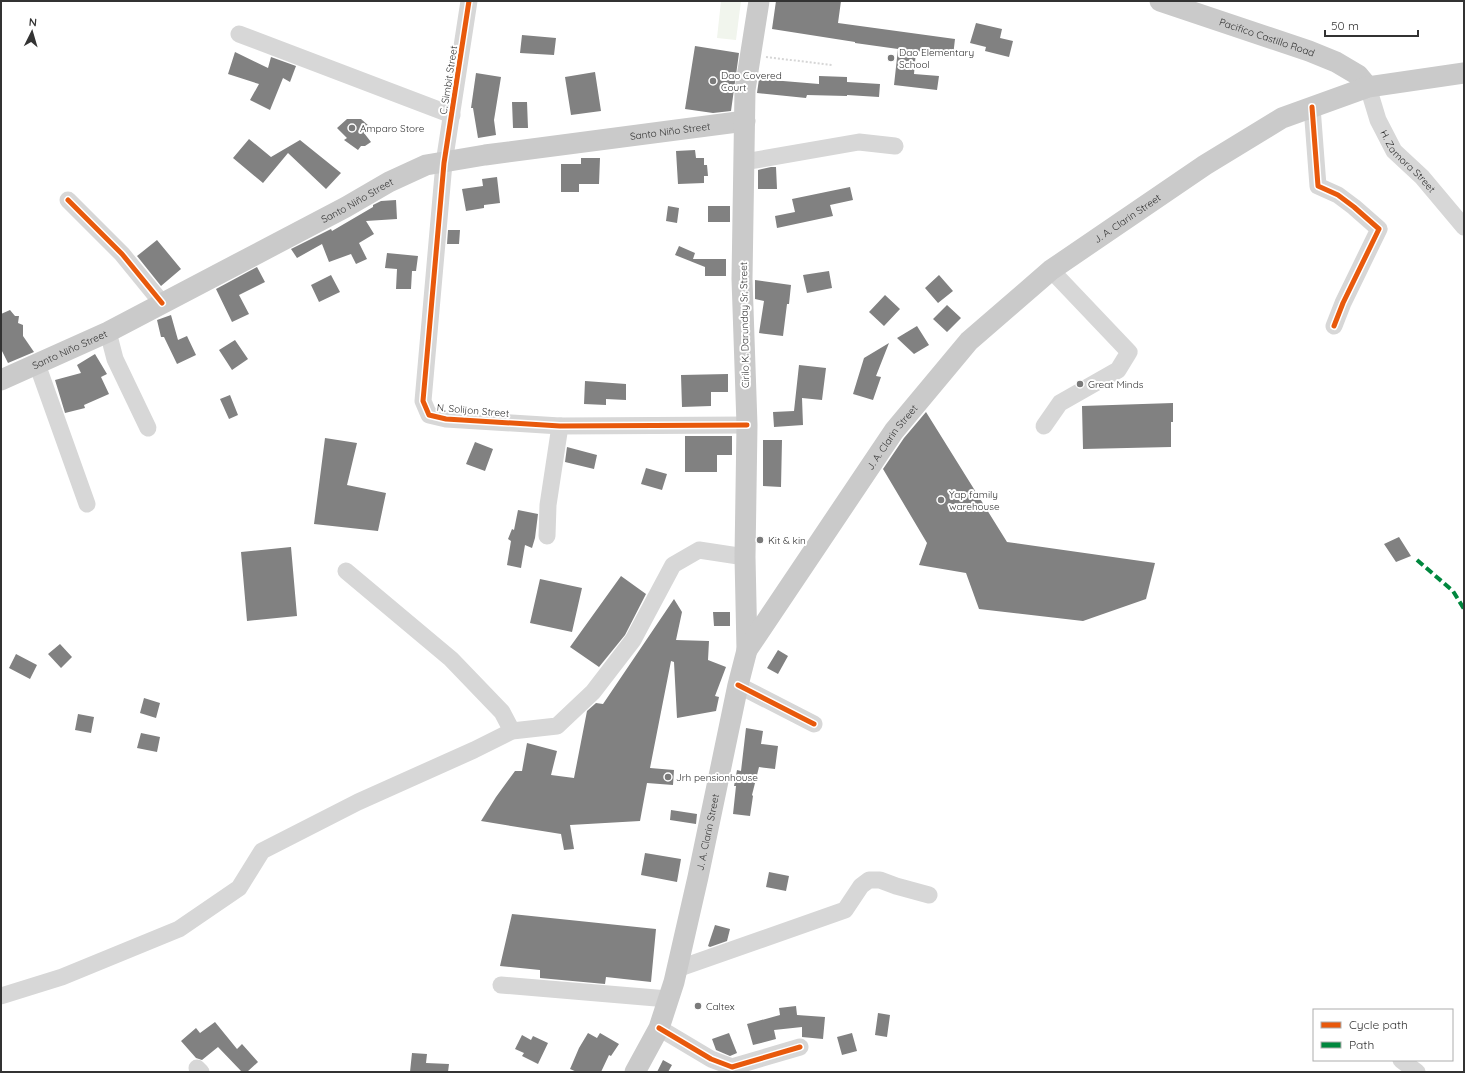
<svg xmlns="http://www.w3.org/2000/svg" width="1465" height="1073" font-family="Quicksand,sans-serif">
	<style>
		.green { fill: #f1f5ed }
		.building { fill: #818181 }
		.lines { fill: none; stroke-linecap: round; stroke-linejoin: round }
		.path { stroke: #d6d6d6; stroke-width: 2; stroke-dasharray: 2 2; stroke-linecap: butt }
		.minor { stroke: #d7d7d7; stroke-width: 17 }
		.major { stroke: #cacaca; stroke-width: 21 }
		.quiet { stroke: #00873e; stroke-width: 4; stroke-dasharray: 8 4; stroke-linecap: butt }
		.cycleway-casing { stroke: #fff; stroke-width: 8 }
		.cycleway { stroke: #e8590c; stroke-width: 5 }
		.poi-dot { fill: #7a7a7a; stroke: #fff; stroke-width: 1.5 }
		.labels { text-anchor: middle; stroke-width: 4; stroke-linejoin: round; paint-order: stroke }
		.street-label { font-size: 10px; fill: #333; stroke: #fff }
		.poi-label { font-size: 10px; fill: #333; stroke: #fff; text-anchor: start }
	</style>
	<rect width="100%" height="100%" fill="#fff"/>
	<path class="green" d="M 721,1 L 741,1 L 736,40 L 717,38 Z"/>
	<path class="building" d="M 776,1 L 841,1 L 838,23 L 955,39 L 953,56 L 916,51 L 914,74 L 939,76 L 937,90 L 894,85 L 898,49 L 855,43 L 855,42 L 772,29 Z
		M 976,23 L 1002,29 L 1000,38 L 1013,41 L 1009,57 L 985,51 L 986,47 L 970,43 Z
		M 522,35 L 556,38 L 554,55 L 520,53 Z
		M 695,46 L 739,53 L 731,111 L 713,113 L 685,109 Z
		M 235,52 L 268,68 L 271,57 L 296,66 L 290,82 L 283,78 L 270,110 L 250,100 L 259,84 L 228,74 Z
		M 595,72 L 601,111 L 571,115 L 565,77 Z
		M 476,73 L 501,77 L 494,120 L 496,135 L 478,138 L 473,108 L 471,108 Z
		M 819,76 L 847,77 L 847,82 L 880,84 L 879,97 L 847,95 L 847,96 L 807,95 L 806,98 L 757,93 L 759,79 L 819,84 Z
		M 512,102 L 527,102 L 528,128 L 513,128 Z
		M 347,119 L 361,119 L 369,126 L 364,133 L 371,142 L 365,146 L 361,146 L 358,150 L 344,140 L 347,138 L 337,128 Z
		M 249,139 L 271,157 L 300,140 L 341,173 L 326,189 L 288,153 L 263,183 L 233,158 Z
		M 695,150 L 696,158 L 704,158 L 704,165 L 707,165 L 708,176 L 704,176 L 704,183 L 678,184 L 676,151 Z
		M 581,158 L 600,158 L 599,184 L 579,184 L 579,192 L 561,192 L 561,164 L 581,164 Z
		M 771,167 L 776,167 L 777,189 L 758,189 L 758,170 Z
		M 497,177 L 500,203 L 484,205 L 484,208 L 466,211 L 462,189 L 483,186 L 482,179 Z
		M 850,187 L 853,200 L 830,205 L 833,216 L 777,228 L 775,216 L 795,212 L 792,199 Z
		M 396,200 L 397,219 L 366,221 L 374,234 L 359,243 L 367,259 L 356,264 L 351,254 L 329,262 L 322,244 L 297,258 L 291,249 L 331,229 L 332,231 L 373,207 L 373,205 L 381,201 Z
		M 668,206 L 679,208 L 677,223 L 666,221 Z
		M 708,206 L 730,206 L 730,222 L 708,222 Z
		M 448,230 L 460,230 L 459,244 L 447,244 Z
		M 157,240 L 181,269 L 161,286 L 137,256 Z
		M 679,246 L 695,253 L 693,259 L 726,259 L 726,276 L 705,276 L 705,267 L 675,255 Z
		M 387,253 L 418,256 L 416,271 L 412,271 L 411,289 L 396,289 L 397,269 L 385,268 Z
		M 257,267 L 265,282 L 239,295 L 249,314 L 232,322 L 216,289 Z
		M 829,271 L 832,288 L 807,293 L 803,275 Z
		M 331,275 L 340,292 L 319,302 L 311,285 Z
		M 939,275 L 953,291 L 938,303 L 925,288 Z
		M 755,280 L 791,285 L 789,304 L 787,304 L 783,336 L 759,333 L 764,301 L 755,299 Z
		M 885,295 L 900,309 L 884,326 L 869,312 Z
		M 947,305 L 961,318 L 947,332 L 933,319 Z
		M 10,310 L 15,316 L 19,316 L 18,323 L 23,325 L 23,336 L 34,352 L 8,363 L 1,349 L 1,314 Z
		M 171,315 L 178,340 L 187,336 L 196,355 L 177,364 L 164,337 L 161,337 L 157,320 Z
		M 917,326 L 929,345 L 914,354 L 897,338 Z
		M 235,340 L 248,359 L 232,370 L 219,350 Z
		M 889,343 L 876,376 L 881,377 L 873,400 L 853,394 L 864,358 Z
		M 95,354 L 107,374 L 101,377 L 109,394 L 84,405 L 85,408 L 65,413 L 55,380 L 81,373 L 77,365 Z
		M 799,365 L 826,368 L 822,400 L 802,398 L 803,425 L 774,427 L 773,412 L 794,411 Z
		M 728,374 L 728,392 L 711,392 L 711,406 L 682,407 L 681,375 Z
		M 585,381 L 626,384 L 626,400 L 606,399 L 606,405 L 584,404 Z
		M 230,395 L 238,415 L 229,419 L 220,399 Z
		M 1173,403 L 1173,422 L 1171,422 L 1171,447 L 1083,449 L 1082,406 Z
		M 926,412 L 1007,542 L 1155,563 L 1146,599 L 1083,621 L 979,609 L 966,573 L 919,565 L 927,543 L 883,469 L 904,438 Z
		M 685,436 L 732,436 L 732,455 L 717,455 L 717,472 L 685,472 Z
		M 325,438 L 357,443 L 347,485 L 386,493 L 378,531 L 314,524 Z
		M 763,440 L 782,440 L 781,487 L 763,486 Z
		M 475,442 L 493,449 L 485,471 L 466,464 Z
		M 567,447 L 597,455 L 594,469 L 565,462 Z
		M 646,468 L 667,474 L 662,490 L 641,484 Z
		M 518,510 L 538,514 L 535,538 L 532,548 L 525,545 L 521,568 L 507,565 L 511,541 L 508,539 L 512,529 L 514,530 Z
		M 1399,537 L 1411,556 L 1396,562 L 1384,544 Z
		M 291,547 L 297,616 L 247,621 L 241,552 Z
		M 621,576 L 646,594 L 625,635 L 599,667 L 570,647 Z
		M 540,579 L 582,588 L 572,632 L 530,623 Z
		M 674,599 L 682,612 L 676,640 L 709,641 L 708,660 L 726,667 L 715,696 L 719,697 L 716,711 L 677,718 L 674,662 L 671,661 L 650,768 L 674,770 L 673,785 L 647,783 L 640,821 L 570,825 L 574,849 L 564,850 L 561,834 L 481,821 L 496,797 L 515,771 L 522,771 L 527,743 L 557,751 L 551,775 L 574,778 L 587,711 L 596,703 L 603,704 Z
		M 713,612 L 730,612 L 730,626 L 714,626 Z
		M 60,644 L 72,657 L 61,668 L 48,654 Z
		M 778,650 L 788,656 L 778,674 L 767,668 Z
		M 16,654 L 37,665 L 30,679 L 9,668 Z
		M 144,698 L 160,703 L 156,718 L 140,713 Z
		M 78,714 L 94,717 L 91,733 L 75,730 Z
		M 746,728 L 763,731 L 761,744 L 778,746 L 775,769 L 759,767 L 752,795 L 753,796 L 750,816 L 733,814 L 736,786 L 734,786 L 737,770 L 741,771 Z
		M 141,733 L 160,737 L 157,752 L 137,748 Z
		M 671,810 L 697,814 L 696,824 L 670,820 Z
		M 645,853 L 681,859 L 677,882 L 641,875 Z
		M 769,872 L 789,876 L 786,891 L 766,887 Z
		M 512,914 L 656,929 L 651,982 L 606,977 L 605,984 L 540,978 L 540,970 L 500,966 Z
		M 715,925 L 730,929 L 727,941 L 710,947 L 708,946 Z
		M 796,1006 L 797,1015 L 825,1017 L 823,1039 L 802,1037 L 802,1027 L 774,1030 L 776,1039 L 753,1045 L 747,1024 L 780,1015 L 779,1008 Z
		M 878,1013 L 890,1015 L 887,1037 L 875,1035 Z
		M 215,1022 L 237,1049 L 242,1044 L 258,1062 L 247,1072 L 242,1072 L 218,1047 L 202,1060 L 196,1058 L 181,1041 L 196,1028 L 200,1033 Z
		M 588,1033 L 597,1038 L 600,1033 L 619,1044 L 611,1056 L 609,1055 L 601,1072 L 577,1072 L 570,1069 L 579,1048 Z
		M 729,1033 L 737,1053 L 730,1056 L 716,1050 L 712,1039 Z
		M 852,1033 L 857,1051 L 842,1055 L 837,1037 Z
		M 522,1035 L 531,1040 L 533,1036 L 548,1043 L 538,1064 L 522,1056 L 524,1053 L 515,1049 Z
		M 412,1053 L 427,1054 L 426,1063 L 449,1064 L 448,1072 L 410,1072 Z
		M 663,1060 L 672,1065 L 668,1072 L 657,1072 Z"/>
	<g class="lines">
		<path class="path" d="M 766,57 L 832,65"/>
		<g class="minor">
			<path d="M 469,1 L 444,163 L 423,401 L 429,415 L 446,419 L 560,426 L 747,425"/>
			<path d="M 239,34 L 452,115"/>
			<path id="s1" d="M 1368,87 L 1378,120 L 1394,151 L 1422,177 L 1464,227"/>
			<path d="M 1312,107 L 1318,186 L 1338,195 L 1354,207 L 1379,229 L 1343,303 L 1334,326"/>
			<path d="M 744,162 L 859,142 L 895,146"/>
			<path d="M 68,200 L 122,254 L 162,303"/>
			<path d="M 108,332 L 115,359 L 148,428"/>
			<path d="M 37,364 L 87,504"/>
			<path d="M 1044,426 L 1060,403 L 1118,370 L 1129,352 L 1051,270"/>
			<path d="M 547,536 L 548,505 L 560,426"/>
			<path d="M 346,571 L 451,659 L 502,712 L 512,731"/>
			<path d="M 738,685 L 814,724"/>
			<path d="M 677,969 L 845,910 L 861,886 L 869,880 L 880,880 L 896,886 L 929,895"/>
			<path d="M 501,985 L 668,999"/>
			<path d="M 1,996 L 62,977 L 179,929 L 239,888 L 262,851 L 358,802 L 474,750 L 512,731 L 557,726 L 593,692 L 633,640 L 673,565 L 699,550 L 745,557"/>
			<path d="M 659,1028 L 711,1059 L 732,1067 L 800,1047"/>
			<path d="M 1401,1060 L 1417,1072"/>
			<path d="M 197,1068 L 201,1072"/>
		</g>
		<g class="major">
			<path id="s2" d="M 1160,1 L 1309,51 L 1336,62 L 1358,75 L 1368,87"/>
			<path id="s3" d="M 1,380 L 108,332 L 346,207 L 389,182 L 426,165 L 485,155 L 745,121"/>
			<path d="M 747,650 L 745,557 L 747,425 L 742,279 L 745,90 L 759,1"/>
			<path id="s4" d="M 635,1072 L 659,1028 L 674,982 L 698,877 L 738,685 L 747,650 L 894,431 L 969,341 L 1051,270 L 1205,165 L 1282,118 L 1368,87 L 1464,73"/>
		</g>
		<path class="quiet" d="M 1417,560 L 1453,591 L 1464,609"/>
		<g class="cycleway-casing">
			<path id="cycleway" d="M 469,1 L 444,163 L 423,401 L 429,415 L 446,419 L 560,426 L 747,425
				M 1312,107 L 1318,186 L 1338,195 L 1354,207 L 1379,229 L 1343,303 L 1334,326
				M 68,200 L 122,254 L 162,303
				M 738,685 L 814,724
				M 659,1028 L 711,1059 L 732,1067 L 800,1047"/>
		</g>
		<use href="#cycleway" class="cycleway"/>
	</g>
	<g class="poi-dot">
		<circle cx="891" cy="58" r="4"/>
		<circle cx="713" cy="81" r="4"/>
		<circle cx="352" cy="128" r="4"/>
		<circle cx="1080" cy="384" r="4"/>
		<circle cx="941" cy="500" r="4"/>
		<circle cx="760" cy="540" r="4"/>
		<circle cx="668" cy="777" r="4"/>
		<circle cx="698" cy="1006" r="4"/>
	</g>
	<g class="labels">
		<g class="street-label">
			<text dy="4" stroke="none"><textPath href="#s2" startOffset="113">Pacifico Castillo Road</textPath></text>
			<text transform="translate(448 80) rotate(-81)" y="4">C. Simbit Street</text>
			<text dy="4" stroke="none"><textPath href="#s3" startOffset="723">Santo Niño Street</textPath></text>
			<text dy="4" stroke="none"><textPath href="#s1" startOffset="86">H. Zamora Street</textPath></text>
			<text dy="4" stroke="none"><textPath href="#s3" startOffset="399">Santo Niño Street</textPath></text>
			<text dy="4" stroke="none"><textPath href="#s4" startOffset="1020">J. A. Clarin Street</textPath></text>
			<text transform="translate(744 325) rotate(-91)" y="4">Cirilo K. Darunday Sr. Street</text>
			<text dy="4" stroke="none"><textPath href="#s3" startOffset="75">Santo Niño Street</textPath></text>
			<text transform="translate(473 410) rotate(5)" y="4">N. Solijon Street</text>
			<text dy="4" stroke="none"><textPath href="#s4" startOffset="696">J. A. Clarin Street</textPath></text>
			<text dy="4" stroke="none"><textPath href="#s4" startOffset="252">J. A. Clarin Street</textPath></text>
		</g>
		<g class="poi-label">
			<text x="899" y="56">Dao Elementary<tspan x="899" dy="12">School</tspan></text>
			<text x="721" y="79">Dao Covered<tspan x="721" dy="12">Court</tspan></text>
			<text x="360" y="132">Amparo Store</text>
			<text x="1088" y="388">Great Minds</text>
			<text x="949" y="498">Yap family<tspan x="949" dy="12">warehouse</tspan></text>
			<text x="768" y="544">Kit &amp; kin</text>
			<text x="676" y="781">Jrh pensionhouse</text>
			<text x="706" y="1010">Caltex</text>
		</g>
	</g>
	<rect width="1465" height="1073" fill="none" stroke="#333333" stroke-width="4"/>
	<rect x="1313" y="1009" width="140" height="52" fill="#ffffff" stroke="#adadad"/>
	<rect x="1321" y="1022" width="20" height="6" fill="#e8590c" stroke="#adadad"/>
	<text x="1349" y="1029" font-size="12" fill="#333333">Cycle path</text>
	<rect x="1321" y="1042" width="20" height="6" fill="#00873e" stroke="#adadad"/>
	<text x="1349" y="1049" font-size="12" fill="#333333">Path</text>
	<g transform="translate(32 32) rotate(5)" stroke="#ffffff" stroke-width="3" paint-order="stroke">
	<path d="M0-3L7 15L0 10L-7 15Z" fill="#333333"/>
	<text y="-6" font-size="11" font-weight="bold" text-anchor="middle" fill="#333333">N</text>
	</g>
	<path d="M1325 30v6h93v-6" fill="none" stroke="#333333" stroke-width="2"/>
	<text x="1331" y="30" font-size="12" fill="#333333" stroke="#ffffff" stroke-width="3" paint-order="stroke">50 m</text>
</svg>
